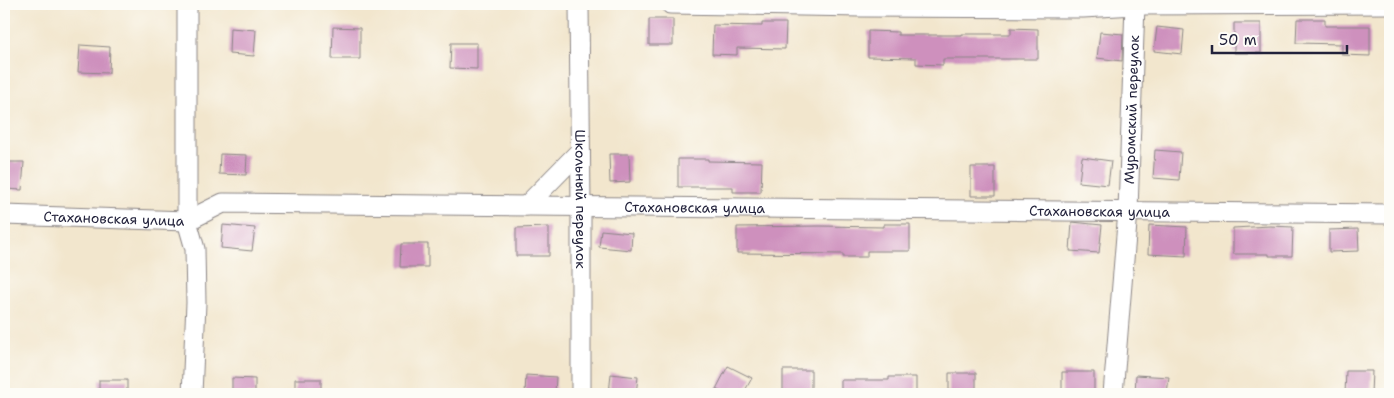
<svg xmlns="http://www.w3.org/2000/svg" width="1394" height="398" font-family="'Shantell Sans',sans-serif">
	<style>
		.building { fill: #ce90bd }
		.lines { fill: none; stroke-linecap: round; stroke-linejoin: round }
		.street-casing { stroke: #8a8484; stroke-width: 21 }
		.street { stroke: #fff; stroke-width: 19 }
		.labels { text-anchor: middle; stroke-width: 4; stroke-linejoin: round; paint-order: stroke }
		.street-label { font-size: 14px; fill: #22223b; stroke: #fdfcf7 }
	</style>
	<rect width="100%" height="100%" fill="#fdfcf7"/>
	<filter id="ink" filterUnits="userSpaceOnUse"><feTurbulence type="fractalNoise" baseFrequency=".02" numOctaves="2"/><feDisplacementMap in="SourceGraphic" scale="10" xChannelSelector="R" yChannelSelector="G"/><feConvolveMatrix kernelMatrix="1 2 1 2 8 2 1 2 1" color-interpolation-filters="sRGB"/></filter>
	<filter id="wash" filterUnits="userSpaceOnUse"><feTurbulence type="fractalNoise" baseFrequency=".0096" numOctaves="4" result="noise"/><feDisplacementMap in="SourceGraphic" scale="20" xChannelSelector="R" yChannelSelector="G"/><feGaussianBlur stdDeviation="1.12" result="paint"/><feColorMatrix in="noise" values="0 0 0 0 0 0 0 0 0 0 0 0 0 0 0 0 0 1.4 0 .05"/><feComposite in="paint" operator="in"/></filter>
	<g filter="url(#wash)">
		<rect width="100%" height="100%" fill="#f2e6cd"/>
		<g id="blocks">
			<path class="building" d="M 649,19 L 673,19 L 673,45 L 649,45 Z
				M 1297,19 L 1325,19 L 1325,26 L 1370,26 L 1370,56 L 1342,55 L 1342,44 L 1296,43 Z
				M 762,23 L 786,23 L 785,49 L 737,48 L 737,55 L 712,54 L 713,25 L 762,26 Z
				M 1234,23 L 1261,23 L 1261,53 L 1234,53 Z
				M 333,27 L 360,28 L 360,59 L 332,59 Z
				M 1157,27 L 1184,30 L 1182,54 L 1154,51 Z
				M 230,28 L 256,30 L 254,56 L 229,54 Z
				M 1011,28 L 1038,29 L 1038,59 L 943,59 L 943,65 L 916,64 L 916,58 L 868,57 L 868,31 L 898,32 L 898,35 L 962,35 L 962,34 L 1011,34 Z
				M 1100,32 L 1123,34 L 1122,61 L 1097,58 Z
				M 451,43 L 477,43 L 477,69 L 450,68 Z
				M 80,45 L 110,47 L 109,73 L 78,72 Z
				M 1155,150 L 1181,152 L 1179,180 L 1153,178 Z
				M 220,154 L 247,155 L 246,175 L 219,174 Z
				M 609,154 L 629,154 L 630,182 L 610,183 Z
				M 1082,157 L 1111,161 L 1108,185 L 1079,182 Z
				M 678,159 L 708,159 L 708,161 L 762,162 L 761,192 L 733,192 L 733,187 L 678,187 Z
				M 4,162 L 24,162 L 22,190 L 4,189 Z
				M 971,167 L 995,167 L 995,196 L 971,196 Z
				M 1072,222 L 1102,225 L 1099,253 L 1070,251 Z
				M 884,224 L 910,224 L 910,251 L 867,251 L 867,257 L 843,257 L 843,254 L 737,253 L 737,227 L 820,226 L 884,227 Z
				M 223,225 L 255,228 L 252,251 L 221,248 Z
				M 1149,225 L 1187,227 L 1186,256 L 1148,254 Z
				M 1270,226 L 1293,227 L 1292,256 L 1269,256 L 1269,254 L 1233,254 L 1233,228 Z
				M 549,227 L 549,256 L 516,256 L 516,228 Z
				M 1358,229 L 1359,251 L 1329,252 L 1329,230 Z
				M 601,230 L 632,233 L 631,250 L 599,247 Z
				M 401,244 L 428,244 L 428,267 L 400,267 Z
				M 728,366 L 752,378 L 743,394 L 725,394 L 716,389 Z
				M 783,370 L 811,370 L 811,394 L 783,394 Z
				M 1346,371 L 1372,371 L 1371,394 L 1345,394 Z
				M 1062,372 L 1094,372 L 1094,394 L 1062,394 Z
				M 949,373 L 976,373 L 976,394 L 949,394 Z
				M 611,374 L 638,377 L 636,394 L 609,394 Z
				M 526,375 L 556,377 L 555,394 L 525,394 Z
				M 1136,375 L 1169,377 L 1167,394 L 1135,394 Z
				M 889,377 L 916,377 L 916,394 L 841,394 L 841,380 L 889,380 Z
				M 232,378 L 255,379 L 255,394 L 232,394 Z
				M 295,379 L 321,379 L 321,394 L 295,394 Z
				M 99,380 L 127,380 L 127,394 L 99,394 Z"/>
		</g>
	</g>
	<g filter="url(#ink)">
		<use href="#blocks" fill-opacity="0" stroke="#8a8484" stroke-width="1"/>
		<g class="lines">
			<g class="street-casing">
				<g id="street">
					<path d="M 187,4 L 187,221 L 195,249 L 196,303 L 192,394"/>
					<path id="s1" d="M 579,4 L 581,207 L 581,394"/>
					<path d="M 670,4 L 862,7 L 1083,8 L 1135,5 L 1390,4"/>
					<path d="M 526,206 L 580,151"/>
					<path id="s2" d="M 4,215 L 187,221 L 223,203 L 1390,214"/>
					<path id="s3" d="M 1113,394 L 1128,211 L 1135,4"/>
				</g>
			</g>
			<use href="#street" class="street"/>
		</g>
	</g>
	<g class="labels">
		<g class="street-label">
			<text dy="5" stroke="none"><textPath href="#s3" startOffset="285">Муромский переулок</textPath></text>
			<text dy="5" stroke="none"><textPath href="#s1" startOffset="195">Школьный переулок</textPath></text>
			<text dy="5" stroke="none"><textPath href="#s2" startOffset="695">Стахановская улица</textPath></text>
			<text dy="5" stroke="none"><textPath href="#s2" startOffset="1100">Стахановская улица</textPath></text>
			<text dy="5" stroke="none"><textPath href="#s2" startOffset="110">Стахановская улица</textPath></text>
		</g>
	</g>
	<rect width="1394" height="398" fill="none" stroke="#fdfcf7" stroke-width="20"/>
	<path d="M1212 45v8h135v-8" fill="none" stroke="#22223b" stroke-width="2.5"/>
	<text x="1219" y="45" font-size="15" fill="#22223b" stroke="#fdfcf7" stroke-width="4" paint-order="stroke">50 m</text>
</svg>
